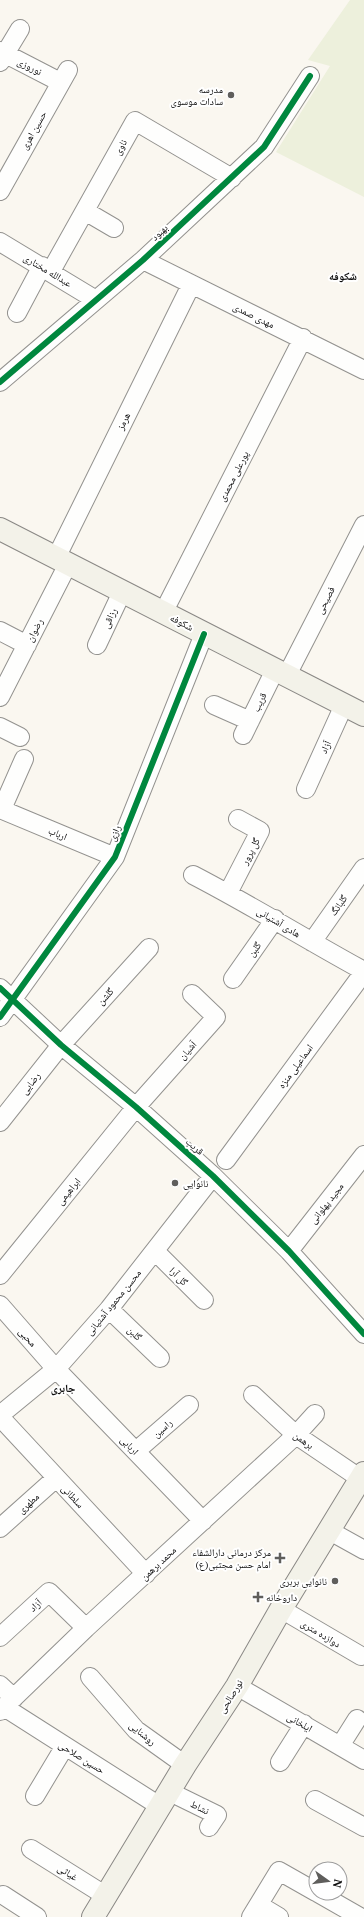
<svg xmlns="http://www.w3.org/2000/svg" width="364" height="1917" font-family="'PT Serif','Noto Naskh Arabic',serif">
	<style>
		.pitch { fill: #edf0dc }
		.lines { fill: none; stroke-linecap: round; stroke-linejoin: round }
		.street-casing { stroke: #93928f; stroke-width: 20 }
		.secondary-casing { stroke: #8a8885; stroke-width: 24 }
		.street { stroke: #fefefd; stroke-width: 18 }
		.secondary { stroke: #f3f2e9; stroke-width: 22 }
		.cycleway-casing { stroke: #fff; stroke-width: 8 }
		.cycleway { stroke: #00873e; stroke-width: 6 }
		.poi-dot { fill: #5f5e5c; stroke: #fff; stroke-width: 1.5 }
		.labels { text-anchor: middle; stroke-width: 4; stroke-linejoin: round; paint-order: stroke }
		.street-label { font-size: 10px; fill: #0c0c0c; stroke: #fff }
		.poi-label { font-size: 10px; fill: #0c0c0c; stroke: #fff; text-anchor: end }
		.neighbourhood-label { font-size: 11px; font-weight: bold; fill: #0c0c0c; stroke: #fff }
	</style>
	<rect width="100%" height="100%" fill="#faf7f0"/>
	<path class="pitch" d="M 350,0 L 364,0 L 364,197 L 276,152 L 330,66 L 308,60 Z"/>
	<g class="lines">
		<g class="street-casing">
			<path id="street" d="M 0,51 L 60,82
				M 0,62 L 20,29
				M 0,191 L 68,70
				M 85,211 L 114,228
				M 0,242 L 96,300
				M 143,260 L 364,370
				M 51,271 L 135,121 L 232,178
				M 17,313 L 42,266
				M 0,382 L 143,260 L 264,147 L 310,76
				M 56,558 L 191,285
				M 163,613 L 303,338
				M 0,631 L 27,645
				M 97,645 L 122,592
				M 287,675 L 364,525
				M 0,697 L 68,564
				M 214,705 L 250,721
				M 0,727 L 20,737
				M 243,735 L 275,670
				M 306,789 L 344,705
				M 0,809 L 115,857
				M 2,809 L 24,759
				M 193,875 C 251,905 307,940 364,971
				M 228,893 L 260,831 L 238,819
				M 312,942 L 364,868
				M 233,979 L 275,919
				M 0,988 L 61,1045 L 136,1107 L 213,1176 L 289,1251 L 364,1334
				M 0,1017 L 115,857 L 204,634
				M 0,1122 L 61,1045 L 149,948
				M 226,1160 L 364,972
				M 155,1251 L 204,1300
				M 289,1251 L 364,1155
				M 0,1275 L 136,1107 L 216,1017 L 192,994
				M 0,1305 L 56,1369 L 203,1521
				M 109,1309 L 160,1358
				M 253,1395 L 296,1435 L 361,1479
				M 0,1415 L 56,1369 L 109,1309 L 213,1176
				M 0,1417 L 146,1574
				M 136,1451 L 189,1405
				M 0,1528 L 56,1478
				M 328,1530 L 364,1550
				M 281,1609 L 361,1656
				M 0,1637 L 49,1592 L 86,1628
				M 90,1677 L 136,1730 L 185,1765
				M 0,1685 L 14,1698
				M 237,1686 L 364,1760
				M 4,1707 L 161,1807
				M 0,1711 L 86,1628 L 296,1435 L 315,1414
				M 340,1746 L 357,1719
				M 280,1762 L 304,1724
				M 170,1792 L 217,1815 L 209,1827
				M 35,1796 L 65,1746
				M 315,1800 L 364,1827
				M 31,1849 L 106,1896
				M 318,1893 L 360,1917
				M 3,1895 L 37,1917
				M 259,1905 L 279,1917
				M 251,1917 L 279,1871 L 316,1892"/>
		</g>
		<g class="secondary-casing">
			<path id="secondary" d="M 0,529 L 364,715
				M 93,1917 L 185,1765 L 237,1686 L 281,1609 L 364,1473"/>
		</g>
		<use href="#street" class="street"/>
		<use href="#secondary" class="secondary"/>
		<g class="cycleway-casing">
			<path id="cycleway" d="M 0,382 L 143,260 L 264,147 L 310,76
				M 0,988 L 61,1045 L 136,1107 L 213,1176 L 289,1251 L 364,1334
				M 0,1017 L 115,857 L 204,634"/>
		</g>
		<use href="#cycleway" class="cycleway"/>
	</g>
	<g class="poi-dot">
		<circle cx="231" cy="95" r="4"/>
		<circle cx="175" cy="1183" r="4"/>
		<path d="M278 1552h4v4h4v4h-4v4h-4v-4h-4v-4h4z"/>
		<circle cx="335" cy="1581" r="4"/>
		<path d="M256 1591h4v4h4v4h-4v4h-4v-4h-4v-4h4z"/>
	</g>
	<g class="labels">
		<g class="street-label">
			<text transform="translate(30 66) rotate(27)" y="4">نوروزی</text>
			<text transform="translate(33 130) rotate(-61)" y="4">حسین اهری</text>
			<text transform="translate(120 147) rotate(-61)" y="4">ناوی</text>
			<text transform="translate(159 232) rotate(-43)" y="4">بهبود</text>
			<text transform="translate(48 270) rotate(31)" y="4">عبدالله مختاری</text>
			<text transform="translate(254 315) rotate(26)" y="4">مهدی صمدی</text>
			<text transform="translate(123 421) rotate(-64)" y="4">هرمز</text>
			<text transform="translate(233 476) rotate(-63)" y="4">پورعلی محمدی</text>
			<text transform="translate(325 600) rotate(-63)" y="4">فصیحی</text>
			<text transform="translate(109 618) rotate(-65)" y="4">رزاقی</text>
			<text transform="translate(182 622) rotate(27)" y="4">شکوفه</text>
			<text transform="translate(34 630) rotate(-63)" y="4">رضوان</text>
			<text transform="translate(259 702) rotate(-64)" y="4">قریب</text>
			<text transform="translate(325 747) rotate(-66)" y="4">آزاد</text>
			<text transform="translate(58 833) rotate(23)" y="4">ارباب</text>
			<text transform="translate(114 833) rotate(-67)" y="4">رازی</text>
			<text transform="translate(250 851) rotate(-62)" y="4">گل پرور</text>
			<text transform="translate(338 905) rotate(-55)" y="4">گلبانگ</text>
			<text transform="translate(279 922) rotate(31)" y="4">هادی آشتیانی</text>
			<text transform="translate(254 949) rotate(-55)" y="4">گلبن</text>
			<text transform="translate(105 996) rotate(-48)" y="4">گلشن</text>
			<text transform="translate(187 1050) rotate(-48)" y="4">آشیان</text>
			<text transform="translate(295 1066) rotate(-54)" y="4">اسماعیلی منزه</text>
			<text transform="translate(30 1083) rotate(-52)" y="4">رضایی</text>
			<text transform="translate(195 1146) rotate(41)" y="4">قریب</text>
			<text transform="translate(68 1191) rotate(-51)" y="4">ابراهیمی</text>
			<text transform="translate(326 1203) rotate(-52)" y="4">مجید پهلوانی</text>
			<text transform="translate(179 1276) rotate(45)" y="4">گل آرا</text>
			<text transform="translate(113 1302) rotate(-51)" y="4">محسن محمود آشتیانی</text>
			<text transform="translate(135 1333) rotate(44)" y="4">گلبن</text>
			<text transform="translate(28 1337) rotate(49)" y="4">محبی</text>
			<text transform="translate(162 1428) rotate(-41)" y="4">راسین</text>
			<text transform="translate(304 1440) rotate(36)" y="4">برهمن</text>
			<text transform="translate(130 1445) rotate(46)" y="4">اربابی</text>
			<text transform="translate(73 1496) rotate(47)" y="4">سلطانی</text>
			<text transform="translate(28 1503) rotate(-42)" y="4">مطهری</text>
			<text transform="translate(158 1563) rotate(-43)" y="4">محمد برهمن</text>
			<text transform="translate(35 1605) rotate(-42)" y="4">آزاد</text>
			<text transform="translate(321 1633) rotate(31)" y="4">دوازده متری</text>
			<text transform="translate(230 1696) rotate(-58)" y="4">نورصالحی</text>
			<text transform="translate(300 1722) rotate(30)" y="4">ایلخانی</text>
			<text transform="translate(143 1733) rotate(40)" y="4">روشنایی</text>
			<text transform="translate(82 1757) rotate(32)" y="4">حسین صلاحی</text>
			<text transform="translate(200 1807) rotate(26)" y="4">نشاط</text>
			<text transform="translate(68 1872) rotate(32)" y="4">غیاثی</text>
		</g>
		<g class="poi-label">
			<text x="223" y="93">مدرسه<tspan x="223" dy="12">سادات موسوی</tspan></text>
			<text x="183" y="1187" text-anchor="start">نانوایی</text>
			<text x="271" y="1556">مرکز درمانی دارالشفاء<tspan x="271" dy="12">امام حسن مجتبی(ع)</tspan></text>
			<text x="327" y="1585">نانوایی بربری</text>
			<text x="266" y="1601" text-anchor="start">داروخانه</text>
		</g>
		<g class="neighbourhood-label">
			<text x="343" y="280">شکوفه</text>
			<text x="63" y="1392">جابری</text>
		</g>
	</g>
	<g transform="translate(328 1881) rotate(104)"><circle r="19" fill="#ffffff" stroke="#9e9e9e"/>
	<path d="M0-3L7 15L0 10L-7 15Z" fill="#5f5e5c"/>
	<text y="-6" font-size="11" font-weight="bold" text-anchor="middle" fill="#0c0c0c">N</text>
	</g>
</svg>
